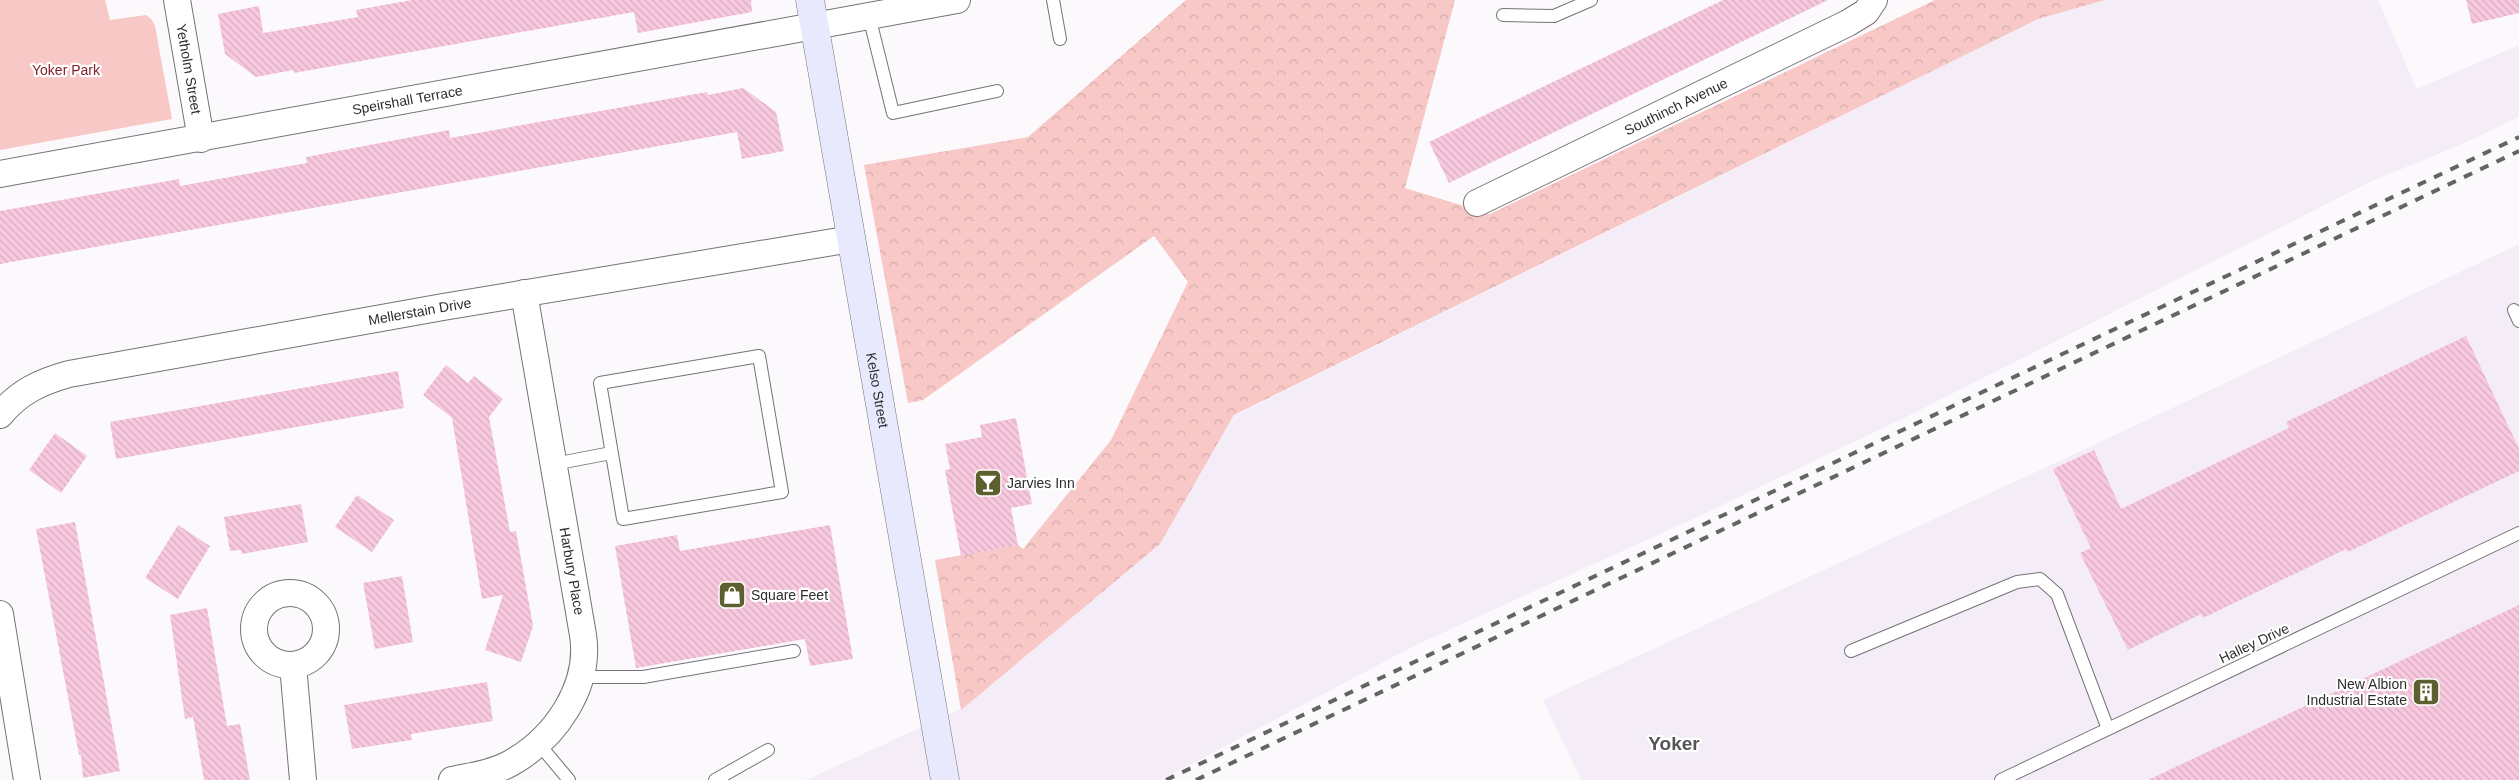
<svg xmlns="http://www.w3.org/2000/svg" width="2519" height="780" font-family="Arial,sans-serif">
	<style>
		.built { fill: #f4edf7 }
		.forest { fill: url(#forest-crowns) }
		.park { fill: #f8c8c7 }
		.building { fill: url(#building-back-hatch) }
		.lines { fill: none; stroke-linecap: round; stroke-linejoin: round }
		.lane-casing { stroke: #757376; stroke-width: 14 }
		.street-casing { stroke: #757376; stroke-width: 28 }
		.secondary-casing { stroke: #757376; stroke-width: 29 }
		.lane { stroke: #fff; stroke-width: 12 }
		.street { stroke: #fff; stroke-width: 26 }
		.secondary { stroke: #e9e9fe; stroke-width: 28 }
		.rail { stroke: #656465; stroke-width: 4; stroke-dasharray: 9 9; stroke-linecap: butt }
		.labels { text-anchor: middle; stroke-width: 4.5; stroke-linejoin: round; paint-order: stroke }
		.street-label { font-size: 14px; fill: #2e2d2e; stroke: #fff }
		.park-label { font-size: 14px; fill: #82202c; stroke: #fff }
		.poi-label { font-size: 14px; fill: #2e2d2e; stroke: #fff; text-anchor: start }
		.district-label { font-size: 19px; font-weight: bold; fill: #555356; stroke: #fff }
	</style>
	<defs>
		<pattern id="forest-crowns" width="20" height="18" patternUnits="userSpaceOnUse" patternTransform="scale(1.25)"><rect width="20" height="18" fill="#f8c8c7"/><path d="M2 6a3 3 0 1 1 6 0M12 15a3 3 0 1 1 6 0" fill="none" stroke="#d5acab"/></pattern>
		<pattern id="building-back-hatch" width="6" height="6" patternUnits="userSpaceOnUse" patternTransform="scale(1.25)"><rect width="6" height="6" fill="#f8c8df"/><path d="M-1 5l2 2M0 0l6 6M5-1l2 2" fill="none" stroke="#d5acc0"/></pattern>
	</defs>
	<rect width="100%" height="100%" fill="#fcf9fd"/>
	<path class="built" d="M 2105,0 L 2378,0 L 2417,89 L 2519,45 L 2519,117 L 2458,146 L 2372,181 L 1904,418 L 1693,519 L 1416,645 L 1161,780 L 806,780 L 961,709 L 1160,544 L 1234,416 L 2038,19 Z
		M 2519,244 L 2519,780 L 1581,780 L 1543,700 L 2096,444 Z"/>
	<path class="forest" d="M 1186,0 L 1455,0 L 1405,188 L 1490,214 L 1935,0 L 2105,0 L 2038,19 L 1234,415 L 1160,544 L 961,710 L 935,560 L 1018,545 L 1023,549 L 1111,440 L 1188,282 L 1154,236 L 923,400 L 908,403 L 864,165 L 1028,137 Z"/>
	<path class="park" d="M 0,0 L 105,0 L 110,20 L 146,15 L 152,20 L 155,26 L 172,119 L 0,150 Z"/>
	<path class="building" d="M 412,0 L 751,0 L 752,12 L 638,33 L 634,12 L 294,73 L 293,70 L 256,77 L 225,54 L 218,14 L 259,6 L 263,33 L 358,17 L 356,10 Z
		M 1723,0 L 1828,0 L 1449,183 L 1429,142 Z
		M 2466,0 L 2519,0 L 2519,13 L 2472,24 Z
		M 743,88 L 776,112 L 784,151 L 742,159 L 737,132 L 0,264 L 0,211 L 179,179 L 180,186 L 307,163 L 306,157 L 449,130 L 450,138 L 707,92 L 708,95 Z
		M 2466,336 L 2519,449 L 2519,471 L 2348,552 L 2346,549 L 2203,618 L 2201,614 L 2128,650 L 2080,553 L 2091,548 L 2053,469 L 2094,450 L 2121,509 L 2289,428 L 2286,422 Z
		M 446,365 L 468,383 L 474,376 L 503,399 L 489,417 L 510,532 L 516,531 L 533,626 L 521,662 L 485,650 L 503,595 L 482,599 L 452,418 L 423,395 Z
		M 398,371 L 404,408 L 116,459 L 110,422 Z
		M 1016,418 L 1032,504 L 1011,508 L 1018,545 L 961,556 L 945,470 L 950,469 L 945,444 L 982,437 L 980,425 Z
		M 55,433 L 87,456 L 61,493 L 29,470 Z
		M 357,495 L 394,520 L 372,552 L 335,527 Z
		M 301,504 L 308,542 L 242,554 L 241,550 L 230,551 L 224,517 Z
		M 75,522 L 120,771 L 83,778 L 81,755 L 79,755 L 36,529 Z
		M 178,525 L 210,546 L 178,599 L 145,578 Z
		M 830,525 L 853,659 L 810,666 L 805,639 L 636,668 L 615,546 L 677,535 L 680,551 Z
		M 402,576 L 413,642 L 375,649 L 363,583 Z
		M 2519,605 L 2519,780 L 2148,780 Z
		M 207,608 L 227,726 L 240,724 L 250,780 L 204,780 L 193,717 L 185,719 L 170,615 Z
		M 487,682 L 493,721 L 411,734 L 412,740 L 352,749 L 344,705 Z"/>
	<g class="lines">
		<g class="lane-casing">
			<path id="lane" d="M 1053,0 L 1060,39
				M 1503,15 L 1554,16 L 1591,0
				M 869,16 L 893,113 L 997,91
				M 2514,310 L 2519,321
				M 759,356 L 782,492 L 623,519 L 600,383 Z
				M 554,464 L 611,453
				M 1851,651 L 2017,582 L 2040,579 L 2057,594 L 2108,729
				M 581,677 L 643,677 L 794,651
				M 538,743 L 569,780
				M 715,780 L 768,750
				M 2001,780 L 2519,533"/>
		</g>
		<g class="street-casing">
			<g id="street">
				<path id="s1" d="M 177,0 L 201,139"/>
				<path id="s2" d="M 0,174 L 957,0"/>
				<path id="s3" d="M 1477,203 L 1848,23 L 1866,12 L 1874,0"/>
				<path id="s4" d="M 0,415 C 19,392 40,382 69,374 L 443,307 L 851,239"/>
				<circle cx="290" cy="629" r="36"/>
				<path d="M 0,614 L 27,780"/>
				<path d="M 293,665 L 303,780"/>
				<path d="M 452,780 C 471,776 493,773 511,763 C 555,738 591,687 583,635 L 524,293"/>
			</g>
		</g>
		<g class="secondary-casing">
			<g id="secondary">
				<path id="s5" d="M 810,0 L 945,780"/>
			</g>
		</g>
		<use href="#lane" class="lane"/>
		<use href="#street" class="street"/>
		<use href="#secondary" class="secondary"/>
		<path class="rail" d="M 1166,780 L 2519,137
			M 1196,780 L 2519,151"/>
	</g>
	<defs>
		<g id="bar-square" transform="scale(1.4375)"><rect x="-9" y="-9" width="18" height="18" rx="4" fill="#5d602e" stroke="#fff"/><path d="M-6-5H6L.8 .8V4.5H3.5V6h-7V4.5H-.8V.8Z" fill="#fff"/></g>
		<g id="shop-square" transform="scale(1.4375)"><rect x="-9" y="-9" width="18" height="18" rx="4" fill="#5d602e" stroke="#fff"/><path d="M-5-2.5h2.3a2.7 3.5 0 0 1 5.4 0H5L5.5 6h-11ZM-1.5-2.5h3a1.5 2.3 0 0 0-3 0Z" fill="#fff"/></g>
		<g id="building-square" transform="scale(1.4375)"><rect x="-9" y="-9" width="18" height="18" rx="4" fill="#5d602e" stroke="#fff"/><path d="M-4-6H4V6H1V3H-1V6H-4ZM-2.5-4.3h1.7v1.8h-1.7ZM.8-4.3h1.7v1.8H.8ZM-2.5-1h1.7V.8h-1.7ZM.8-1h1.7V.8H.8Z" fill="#fff"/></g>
	</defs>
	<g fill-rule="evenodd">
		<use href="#bar-square" x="988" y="483"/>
		<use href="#shop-square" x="732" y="595"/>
		<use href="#building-square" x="2426" y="692"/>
	</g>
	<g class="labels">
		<g class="street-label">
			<text dy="5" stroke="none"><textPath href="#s1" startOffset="70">Yetholm Street</textPath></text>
			<text dy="5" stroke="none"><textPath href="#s2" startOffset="414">Speirshall Terrace</textPath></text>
			<text dy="5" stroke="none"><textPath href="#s3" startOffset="221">Southinch Avenue</textPath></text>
			<text dy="5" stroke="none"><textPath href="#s4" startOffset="438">Mellerstain Drive</textPath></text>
			<text dy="5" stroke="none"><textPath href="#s5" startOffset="396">Kelso Street</textPath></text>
			<text transform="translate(572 571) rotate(80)" y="5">Harbury Place</text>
			<text transform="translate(2254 643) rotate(-25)" y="5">Halley Drive</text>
		</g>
		<g class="park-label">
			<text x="66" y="75">Yoker Park</text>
		</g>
		<g class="poi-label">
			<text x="1007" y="488">Jarvies Inn</text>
			<text x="751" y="600">Square Feet</text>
			<text x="2407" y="689" text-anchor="end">New Albion<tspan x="2407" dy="16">Industrial Estate</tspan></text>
		</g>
		<g class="district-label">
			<text x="1674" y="750">Yoker</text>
		</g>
	</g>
</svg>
